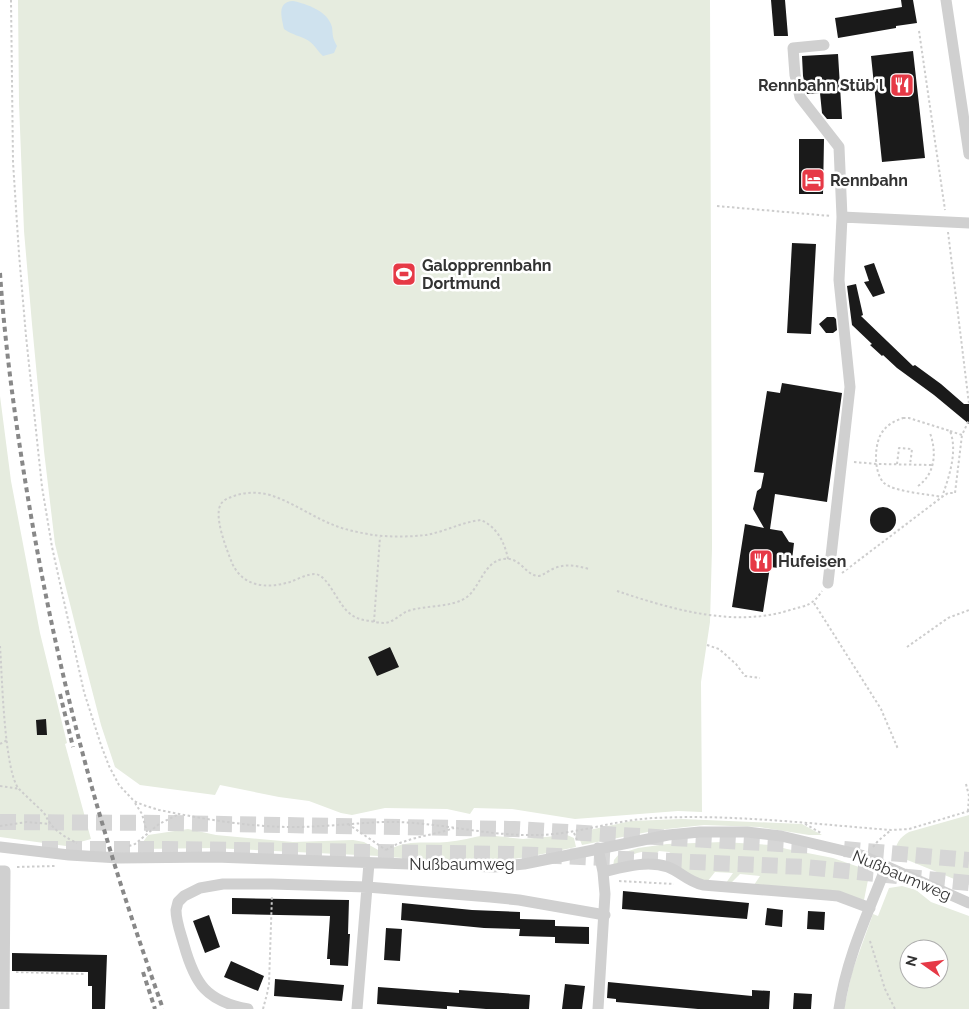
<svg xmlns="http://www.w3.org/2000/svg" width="969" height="1009" font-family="Raleway,sans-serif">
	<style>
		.green { fill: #e6ecdf; fill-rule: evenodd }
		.water { fill: #cfe2ee }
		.building { fill: #1a1a1a }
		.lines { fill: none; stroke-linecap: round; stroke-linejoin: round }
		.highway-tunnel { stroke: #d6d6d6; stroke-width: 16; stroke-dasharray: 16 8; stroke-linecap: butt }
		.path { stroke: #cdcdcd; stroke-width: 2; stroke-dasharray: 2.5 2.5; stroke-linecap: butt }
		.minor { stroke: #d0d0d0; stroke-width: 11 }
		.rail { stroke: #888; stroke-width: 4; stroke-dasharray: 5 4; stroke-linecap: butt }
		.labels { text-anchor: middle; stroke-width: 5; stroke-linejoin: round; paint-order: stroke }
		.poi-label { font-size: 16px; font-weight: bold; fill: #333; stroke: #fff; text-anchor: start }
		.street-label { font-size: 16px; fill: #333; stroke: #fff }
	</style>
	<rect width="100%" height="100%" fill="#fff"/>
	<path class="green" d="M 18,0 L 710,0 L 712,548 L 710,622 L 701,682 L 702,812 L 678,811 L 575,819 L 512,809 L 474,808 L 470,814 L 447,809 L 385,808 L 352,815 L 341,813 L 309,801 L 279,797 L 220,785 L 215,795 L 140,785 L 115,767 L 101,725 L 78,636 L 55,544 L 44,451 L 32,324 L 24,231 L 19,103 Z
		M 0,396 L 11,481 L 40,633 L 67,743 L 65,744 L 91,839 L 66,846 L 0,837 Z
		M 969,815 L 969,885 L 895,855 C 895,844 900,837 909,832 Z
		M 682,819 L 802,824 L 822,835 L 809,835 L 759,827 L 704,825 L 658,830 L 582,845 L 578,835 L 580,832 L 631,821 Z
		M 188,829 L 216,835 L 293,842 L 353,840 L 364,842 L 380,851 L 379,856 L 214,848 L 138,849 L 148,835 Z
		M 486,835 L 523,839 L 567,835 L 574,838 L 576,847 C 550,852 523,859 496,861 C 461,863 424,859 388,857 L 388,850 C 409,839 425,844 447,842 C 460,841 473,837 486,835 Z
		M 723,842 L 772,845 L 787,849 L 833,858 L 859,867 L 868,875 L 868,880 L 864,900 L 754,885 L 760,876 L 740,874 L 731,883 L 726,883 L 733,873 L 715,872 L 707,882 L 696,880 L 677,867 L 681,860 L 669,852 L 659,851 L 648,861 L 641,861 L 644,852 C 630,852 625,862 613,867 L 614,860 L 619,854 L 638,848 L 667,844 Z
		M 902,886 L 916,890 L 931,902 L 969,916 L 969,1009 L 844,1009 L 852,972 L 873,914 L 878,916 L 889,888 ZM 909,949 L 939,949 L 939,979 L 909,979 Z"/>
	<path class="water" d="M 293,1 C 307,4 328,11 332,27 C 333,36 332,37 337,46 L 334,53 L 323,56 C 318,52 315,45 309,41 C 301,36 292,35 284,29 C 282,18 276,2 293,1 Z"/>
	<path class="building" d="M 771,0 L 785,0 L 788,36 L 774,36 Z
		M 901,0 L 913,0 L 917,23 L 896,26 L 896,28 L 838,38 L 835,18 L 902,7 Z
		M 913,51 L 925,158 L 882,162 L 871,56 Z
		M 838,54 L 842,119 L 827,119 L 822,113 L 820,93 L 807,94 L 803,76 L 802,56 Z
		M 799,139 L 824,139 L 823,194 L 799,194 Z
		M 792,243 L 816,244 L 811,334 L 787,333 Z
		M 874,263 L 885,293 L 873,297 L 864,282 L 869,281 L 864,266 Z
		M 856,284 L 863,315 L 861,316 L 913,366 L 915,365 L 941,384 L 964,404 L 969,404 L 969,424 L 934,395 L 897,368 L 883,355 L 882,356 L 870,345 L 872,344 L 852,325 L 847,286 Z
		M 827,317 L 834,317 L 836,319 L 837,330 L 833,333 L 826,333 L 819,324 Z
		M 782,383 L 842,393 L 827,502 L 775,494 L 770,529 L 782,531 L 789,542 L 794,543 L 792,560 L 781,558 L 779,568 L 770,567 L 763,612 L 732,607 L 745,524 L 764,528 L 753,509 L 757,491 L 761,488 L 764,473 L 754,472 L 767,391 L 780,393 Z
		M870 520a13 13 0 1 1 26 0a13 13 0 1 1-26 0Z
		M 390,647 L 399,667 L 377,676 L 368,657 Z
		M 46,719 L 47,735 L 37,735 L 36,720 Z
		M 623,891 L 749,903 L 747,919 L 622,909 Z
		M 232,898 L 349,900 L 348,934 L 350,934 L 348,966 L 330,965 L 330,959 L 327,959 L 330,916 L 232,914 Z
		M 402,903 L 472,910 L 520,912 L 520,919 L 555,920 L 555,926 L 589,927 L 589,944 L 555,943 L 555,937 L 519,936 L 520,929 L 484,928 L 401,920 Z
		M 767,908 L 783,910 L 782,927 L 765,925 Z
		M 808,911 L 825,912 L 824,930 L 807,929 Z
		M 209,915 L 220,947 L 205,953 L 193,921 Z
		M 386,928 L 402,929 L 400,961 L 384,960 Z
		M 12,953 L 107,955 L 105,1009 L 92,1009 L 92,986 L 88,986 L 88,972 L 12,971 Z
		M 231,961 L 264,976 L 258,991 L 224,977 Z
		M 275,979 L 344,985 L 342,1001 L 274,996 Z
		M 608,982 L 752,996 L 752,990 L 770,991 L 769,1009 L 698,1009 L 616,1002 L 616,999 L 607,998 Z
		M 565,984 L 585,986 L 582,1009 L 562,1009 Z
		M 378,987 L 459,993 L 459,990 L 530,995 L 529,1009 L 486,1009 L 447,1006 L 447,1009 L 445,1009 L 377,1004 Z
		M 794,993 L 812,994 L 811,1009 L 793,1009 Z"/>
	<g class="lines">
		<path class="highway-tunnel" d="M 0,822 L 166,823 L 514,829 L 815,846
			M 42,849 L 167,849 L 513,854 L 805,867 L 969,883
			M 844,849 L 969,860"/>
		<path class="path" d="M 11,0 L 13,162 L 19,254 L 26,336 L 42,487 L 52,547 L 84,692 L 101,745 L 109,766 L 119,785 L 134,801 L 143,805 L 159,810 C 203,819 249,827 294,827 C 324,827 354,823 385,822 C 435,821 484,836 535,835 C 575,835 613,820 654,818 C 733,814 813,824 891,830 L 909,829 L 969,811
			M 919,31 L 945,210
			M 717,206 L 831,216
			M 948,232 L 969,404
			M 903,418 L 909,418 L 950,431 C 958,451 949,477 942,497 C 928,494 894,492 884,483 C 873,472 874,442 883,431 C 888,424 895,421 903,418 Z
			M 950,431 L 962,435 L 969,420
			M 854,462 L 877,464 L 933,465
			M 897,464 L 899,448 L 912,449 L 910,465
			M 918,486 C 935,474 937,453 930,433
			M 508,559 C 505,543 497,527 481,520 C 462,522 444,532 426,535 C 409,537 389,537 373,535 C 362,533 350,531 339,527 C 315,519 295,503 270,495 C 259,492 248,492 237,495 C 231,497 224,499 221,504 C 213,516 227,550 232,563 C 243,587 266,589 290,582 C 298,579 307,574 315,574 C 329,575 338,607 352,615 C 357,619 363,620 370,621 C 374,622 380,623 385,623 C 394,622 400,614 408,611 C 425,605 452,608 467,597 C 480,587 484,562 503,559 C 521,556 525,576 539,576 C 543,575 545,573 549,571 C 562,563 575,565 589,569
			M 842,573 L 942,497 L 948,493 L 955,493 L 962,435
			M 617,591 C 671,609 734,628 790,610 C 807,605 812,606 822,591
			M 814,603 L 881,709 L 898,749
			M 374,622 L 380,537
			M 707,645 L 719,649 L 736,664 L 745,676 L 760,678
			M 0,646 C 2,673 4,772 19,789 C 27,797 36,805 44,813 C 46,816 47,819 50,823 C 55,831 68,839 77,843
			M 907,647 L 948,618 L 969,610
			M 0,744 L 7,740
			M 966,784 L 969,796 L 968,811
			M 0,786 L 20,789
			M 135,803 L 142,814 L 147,832
			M 348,824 L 386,850
			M 805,824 L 821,833
			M 0,826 L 27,822 L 50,824
			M 574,833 L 578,842
			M 129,846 L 135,844 L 159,824 L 179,814
			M 873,847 L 878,841 L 891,830
			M 386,850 C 406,837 432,836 454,828
			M 17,867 L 55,866
			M 619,881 L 674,884
			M 870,941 L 885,989 L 895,1009
			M 16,972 L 86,974
			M 263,1009 L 267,994 L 269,984 L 272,895"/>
		<path class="minor" d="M 946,0 L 969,154
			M 824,45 L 793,48 L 795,75 L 800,97 L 839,147 L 842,217 L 969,223
			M 828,583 L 850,387 L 839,280 L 842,217
			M 0,847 L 69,855 L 119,858 L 215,857 L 494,867 L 524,864 L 668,835 L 700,832 L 747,832 L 781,836 L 861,855 L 969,903
			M 0,871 L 5,871 L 4,1009
			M 603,872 C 624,867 647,860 668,867 C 681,872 687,881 703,885 L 827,895 L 838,896 L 870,908
			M 248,1009 C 206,1001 195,984 184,945 C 181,934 176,922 176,910 L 178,902 L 184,896 L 200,888 L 223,884 L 272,884 L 367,887 L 490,897 L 519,900 L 605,915
			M 357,1009 L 369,863
			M 598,1009 L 605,894 L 603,872 L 598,848
			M 839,1009 C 846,959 868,913 886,867"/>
		<path class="rail" d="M 0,273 C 5,346 15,419 27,492 C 46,608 72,723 106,836 C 123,894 143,952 163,1009
			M 60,694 L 73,747
			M 143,972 L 155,1009"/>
	</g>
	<defs>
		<g id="restaurant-square" transform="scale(1.25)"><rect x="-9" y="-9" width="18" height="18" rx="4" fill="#e63946" stroke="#fff"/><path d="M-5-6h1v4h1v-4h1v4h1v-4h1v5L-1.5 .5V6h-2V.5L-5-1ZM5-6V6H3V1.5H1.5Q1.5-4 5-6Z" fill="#fff"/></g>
		<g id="hotel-square" transform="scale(1.25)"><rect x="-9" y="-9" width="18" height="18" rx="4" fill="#e63946" stroke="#fff"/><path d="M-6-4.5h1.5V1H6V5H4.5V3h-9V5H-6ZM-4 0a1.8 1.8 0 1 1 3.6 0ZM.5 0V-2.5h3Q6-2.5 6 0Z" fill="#fff"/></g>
		<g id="stadium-square" transform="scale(1.25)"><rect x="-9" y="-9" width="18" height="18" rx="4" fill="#e63946" stroke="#fff"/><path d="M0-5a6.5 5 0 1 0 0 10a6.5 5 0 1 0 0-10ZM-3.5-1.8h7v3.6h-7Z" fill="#fff"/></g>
	</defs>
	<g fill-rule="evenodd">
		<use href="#restaurant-square" x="902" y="85"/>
		<use href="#hotel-square" x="813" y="180"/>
		<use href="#stadium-square" x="404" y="274"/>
		<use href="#restaurant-square" x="761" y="561"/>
	</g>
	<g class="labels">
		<g class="poi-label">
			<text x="884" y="91" text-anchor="end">Rennbahn Stüb'l</text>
			<text x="830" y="186">Rennbahn</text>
			<text x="422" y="271">Galopprennbahn<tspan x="422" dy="18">Dortmund</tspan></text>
			<text x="778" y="567">Hufeisen</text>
		</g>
		<g class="street-label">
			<text x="462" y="870">Nußbaumweg</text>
			<text transform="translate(902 875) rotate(23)" y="6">Nußbaumweg</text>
		</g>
	</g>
	<g transform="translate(924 964) rotate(284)"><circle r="24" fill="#ffffff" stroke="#adadad"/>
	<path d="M0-4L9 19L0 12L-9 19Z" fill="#e63946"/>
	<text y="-8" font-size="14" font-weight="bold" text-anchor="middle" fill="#333333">N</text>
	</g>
</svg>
